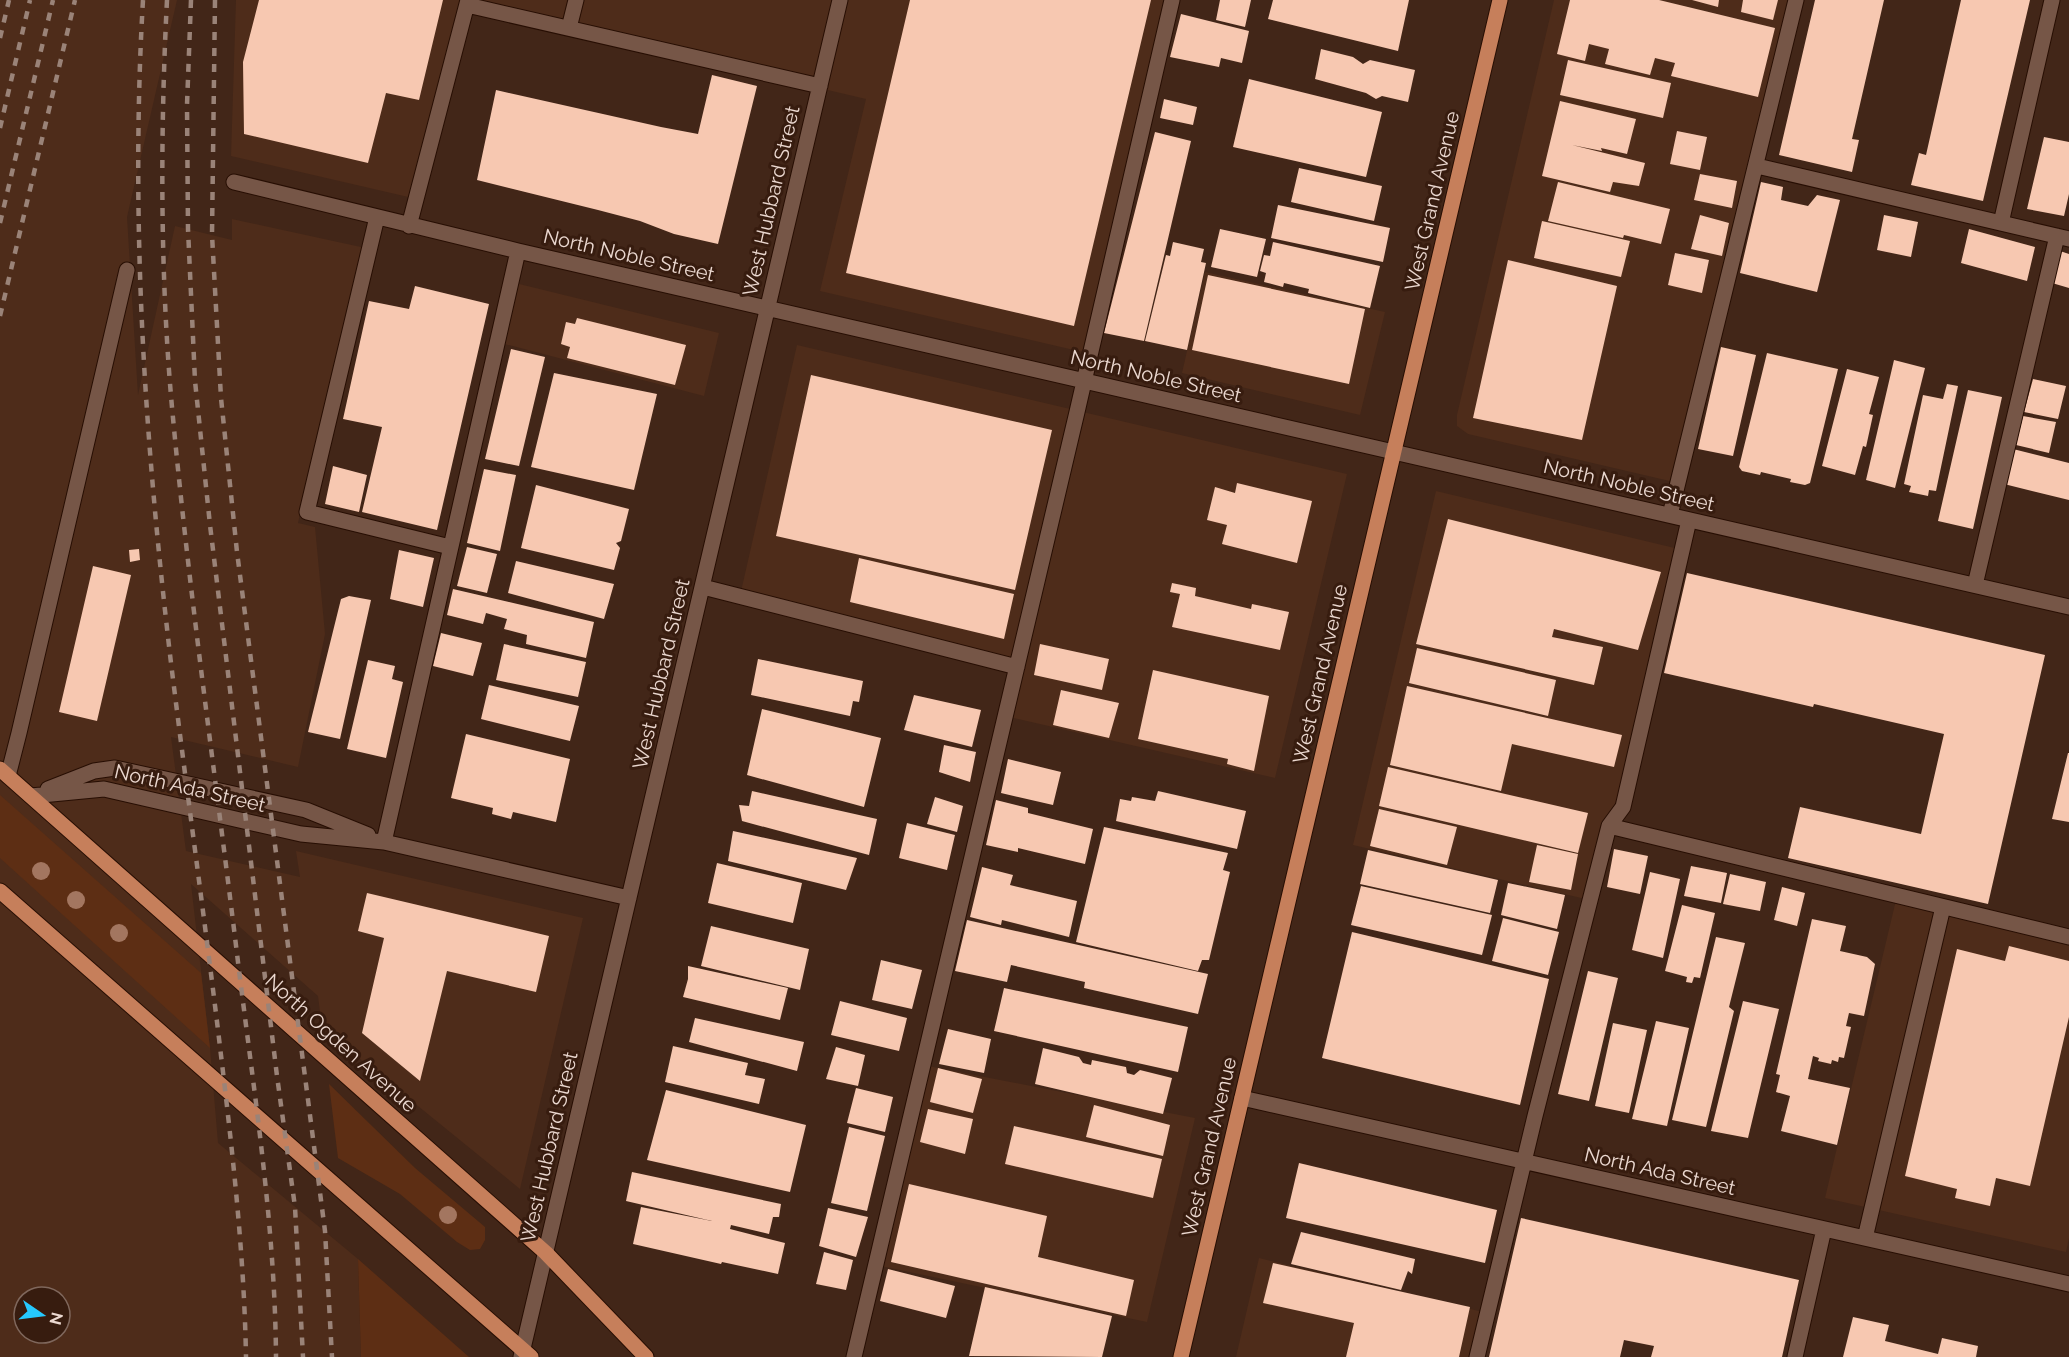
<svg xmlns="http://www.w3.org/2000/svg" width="2069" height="1357" font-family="Raleway,sans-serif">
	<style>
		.built { fill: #4e2c1a; fill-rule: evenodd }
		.green { fill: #5d2e14 }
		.building { fill: #f7c8b1 }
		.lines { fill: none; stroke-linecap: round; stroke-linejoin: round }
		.minor-casing { stroke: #270e03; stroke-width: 17 }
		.major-casing { stroke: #270e03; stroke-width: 17 }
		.minor { stroke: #765647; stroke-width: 15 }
		.major { stroke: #c67f5b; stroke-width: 15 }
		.rail { stroke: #9a8378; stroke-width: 4.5; stroke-dasharray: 8 8; stroke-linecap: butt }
		.tree { fill: #a37660 }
		.labels { text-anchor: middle; stroke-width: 6; stroke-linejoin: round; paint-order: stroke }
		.street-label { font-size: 20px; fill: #ebd8d0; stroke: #371c0f }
	</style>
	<rect width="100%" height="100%" fill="#422618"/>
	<path class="built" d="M 0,0 L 177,0 L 127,217 L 138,395 L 175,226 L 232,240 L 232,219 L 370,249 L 330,415 L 322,413 L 298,523 L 315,527 L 325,634 L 298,767 L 171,737 L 186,851 L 300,877 L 296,851 L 583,918 L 520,1189 L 322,1028 L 318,996 L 191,884 L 210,1048 L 218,1143 L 358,1259 L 361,1357 L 0,1357 ZM 24,1297 L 60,1297 L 60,1333 L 24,1333 Z
		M 236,0 L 1172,0 L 1091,354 L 820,291 L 866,99 L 467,5 L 417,199 L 231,156 Z
		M 1554,0 L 1788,0 L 1674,482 L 1468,434 L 1457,426 L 1457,415 Z
		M 1205,272 L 1385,312 L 1360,415 L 1182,373 Z
		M 511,282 L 719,333 L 704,396 L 497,342 Z
		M 797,345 L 1347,474 L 1275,778 L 1005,716 L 1017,667 L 740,596 Z
		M 1436,491 L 1683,550 L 1623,807 L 1590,900 L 1353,845 Z
		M 1897,896 L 2069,937 L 2069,1238 L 2066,1252 L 1825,1198 Z
		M 923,1065 L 1195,1118 L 1147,1322 L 876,1265 Z
		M 1259,1258 L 1487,1313 L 1477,1357 L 1236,1357 Z"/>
	<path class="green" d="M 0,795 L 201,973 L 210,1048 L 0,858 Z
		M 329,1084 L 415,1168 L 485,1227 L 485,1240 L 480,1249 L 470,1250 L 457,1242 L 400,1194 L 338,1158 Z
		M 358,1259 L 469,1357 L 361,1357 Z"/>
	<path class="building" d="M 259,0 L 443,0 L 419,100 L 386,93 L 368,163 L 244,134 L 243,62 Z
		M 910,0 L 1151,0 L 1074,326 L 846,273 Z
		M 1220,0 L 1251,0 L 1245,27 L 1216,20 Z
		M 1273,0 L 1409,0 L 1398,51 L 1268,19 Z
		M 1570,0 L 1659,0 L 1775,28 L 1758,97 L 1671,76 L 1675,63 L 1655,58 L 1650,75 L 1605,64 L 1609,49 L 1589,44 L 1585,61 L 1557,54 Z
		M 1692,0 L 1719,0 L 1718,7 Z
		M 1743,0 L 1778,0 L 1773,20 L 1741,12 Z
		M 1815,0 L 1884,0 L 1852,139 L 1859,140 L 1852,172 L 1779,155 Z
		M 1961,0 L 2030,0 L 1983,201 L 1911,185 L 1919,153 L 1926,155 Z
		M 1181,14 L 1249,31 L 1242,63 L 1221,58 L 1219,67 L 1170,57 Z
		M 1321,49 L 1353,57 L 1363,64 L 1370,60 L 1415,70 L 1408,102 L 1382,96 L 1376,99 L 1366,93 L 1315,79 Z
		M 1568,60 L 1671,83 L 1663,118 L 1560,95 Z
		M 712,75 L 757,86 L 718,244 L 674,234 L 640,221 L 598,210 L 477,180 L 496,90 L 661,127 L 698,134 Z
		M 1249,79 L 1382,112 L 1366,177 L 1233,147 Z
		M 1164,99 L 1197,107 L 1193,125 L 1160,118 Z
		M 1560,101 L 1636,119 L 1627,154 L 1601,148 L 1602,151 L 1572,145 L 1645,163 L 1639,186 L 1613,182 L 1610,192 L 1542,176 Z
		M 1677,131 L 1707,137 L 1700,170 L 1670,164 Z
		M 1155,132 L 1191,141 L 1144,341 L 1104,333 Z
		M 2044,137 L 2069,142 L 2069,194 L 2064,216 L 2027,209 Z
		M 1299,168 L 1382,186 L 1374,221 L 1291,202 Z
		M 1700,174 L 1737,181 L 1732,208 L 1694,200 Z
		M 1558,182 L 1670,209 L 1661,244 L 1624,235 L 1623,238 L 1548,221 Z
		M 1761,182 L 1783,187 L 1781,200 L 1808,206 L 1817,195 L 1840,200 L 1817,292 L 1740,273 Z
		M 1278,205 L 1390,228 L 1383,262 L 1271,238 Z
		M 1700,215 L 1729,223 L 1722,256 L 1691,249 Z
		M 1884,215 L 1918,222 L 1911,257 L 1877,250 Z
		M 1542,221 L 1630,241 L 1621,277 L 1534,258 Z
		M 1220,229 L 1266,239 L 1257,277 L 1211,267 Z
		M 1969,229 L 2035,247 L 2027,281 L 1961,263 Z
		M 1173,242 L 1204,249 L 1201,262 L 1206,263 L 1187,350 L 1145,341 L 1166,255 L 1170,256 Z
		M 1273,242 L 1380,266 L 1370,308 L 1308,293 L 1309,289 L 1284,283 L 1283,287 L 1264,282 L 1266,273 L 1260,271 L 1264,255 L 1270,256 Z
		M 2060,251 L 2069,254 L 2069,288 L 2052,283 Z
		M 1675,253 L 1709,260 L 1702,293 L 1668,285 Z
		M 1508,260 L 1617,286 L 1582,440 L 1473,418 Z
		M 1208,275 L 1365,309 L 1349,384 L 1192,350 Z
		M 415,286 L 489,304 L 437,530 L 362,512 L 382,427 L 343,419 L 369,301 L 409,309 Z
		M 577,318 L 686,345 L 675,385 L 567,358 L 570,347 L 561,344 L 566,322 L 575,324 Z
		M 1721,347 L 1756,355 L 1733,456 L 1698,449 Z
		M 511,349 L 545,357 L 519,466 L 485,459 Z
		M 1767,353 L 1838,369 L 1810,483 L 1805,485 L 1790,482 L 1791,479 L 1761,472 L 1760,475 L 1742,471 L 1739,467 Z
		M 1894,360 L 1925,368 L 1895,488 L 1866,480 Z
		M 1847,369 L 1879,377 L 1869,414 L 1873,415 L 1866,447 L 1863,446 L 1855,475 L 1822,466 Z
		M 554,373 L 657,394 L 634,490 L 531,467 Z
		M 811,375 L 1052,430 L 1015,590 L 776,536 Z
		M 2033,379 L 2066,386 L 2058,419 L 2024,412 Z
		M 1947,384 L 1958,386 L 1936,491 L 1929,490 L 1928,496 L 1909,492 L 1911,486 L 1904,484 L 1923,395 L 1943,399 Z
		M 1968,390 L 2002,397 L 1973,529 L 1938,521 Z
		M 2023,416 L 2056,422 L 2049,453 L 2016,445 Z
		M 2013,449 L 2069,463 L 2069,500 L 2004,484 Z
		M 333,466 L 367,475 L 359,512 L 325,504 Z
		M 484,469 L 516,475 L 500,551 L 467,543 Z
		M 1237,483 L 1312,501 L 1297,563 L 1222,544 L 1227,525 L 1207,520 L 1215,487 L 1235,493 Z
		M 536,485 L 629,509 L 621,541 L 616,543 L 620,548 L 614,570 L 521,548 Z
		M 1448,519 L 1661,572 L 1638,650 L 1554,629 L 1552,637 L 1603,647 L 1594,685 L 1416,644 Z
		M 467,547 L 497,554 L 487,593 L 457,586 Z
		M 139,549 L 140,560 L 130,562 L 129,550 Z
		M 399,550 L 434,558 L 423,607 L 390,599 Z
		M 859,558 L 1014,594 L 1004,639 L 850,602 Z
		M 516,561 L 614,584 L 604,619 L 508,593 Z
		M 93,566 L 131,575 L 97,721 L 59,712 Z
		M 1687,573 L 2045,655 L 1988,904 L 1788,858 L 1800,807 L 1921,834 L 1944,734 L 1814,704 L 1813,707 L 1664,673 Z
		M 1172,583 L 1196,588 L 1195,596 L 1251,609 L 1252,604 L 1289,612 L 1280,650 L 1172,627 L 1180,594 L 1170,592 Z
		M 453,589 L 594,622 L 586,658 L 526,644 L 527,635 L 504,629 L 507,619 L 486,613 L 483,624 L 447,615 Z
		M 349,596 L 371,600 L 340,739 L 308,732 L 341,599 Z
		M 441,633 L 482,643 L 473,676 L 433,666 Z
		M 504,644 L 586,662 L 578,697 L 496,680 Z
		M 1040,644 L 1109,659 L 1102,690 L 1034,675 Z
		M 1417,648 L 1556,680 L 1548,716 L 1409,683 Z
		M 758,659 L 863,681 L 859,702 L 853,701 L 850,716 L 751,695 Z
		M 368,660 L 395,666 L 392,679 L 403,682 L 386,758 L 347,749 Z
		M 1153,670 L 1269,696 L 1254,771 L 1227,764 L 1228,759 L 1138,739 Z
		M 489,685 L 579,706 L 570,741 L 481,719 Z
		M 1407,686 L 1622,735 L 1614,767 L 1512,744 L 1501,791 L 1390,765 Z
		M 1061,690 L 1119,703 L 1109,738 L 1053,725 Z
		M 914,695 L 981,710 L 972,747 L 904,730 Z
		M 762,709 L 881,738 L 864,807 L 747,775 Z
		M 466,734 L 570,759 L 556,822 L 513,812 L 511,819 L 492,814 L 493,808 L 451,798 Z
		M 944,745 L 976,752 L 970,782 L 939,772 Z
		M 2068,753 L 2069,753 L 2069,822 L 2052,819 Z
		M 1008,759 L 1061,772 L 1053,805 L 1001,793 Z
		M 1388,767 L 1588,813 L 1578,853 L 1379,806 Z
		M 752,791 L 877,819 L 869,855 L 742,821 L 739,805 L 749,806 Z
		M 1158,791 L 1246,811 L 1237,849 L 1116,821 L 1120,799 L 1131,801 L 1132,797 L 1155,801 Z
		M 935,797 L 963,806 L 957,832 L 927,824 Z
		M 996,800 L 1028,808 L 1028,813 L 1093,829 L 1085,864 L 1018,848 L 1018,852 L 986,845 Z
		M 1379,809 L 1457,827 L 1447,865 L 1370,846 Z
		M 907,823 L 955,835 L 947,870 L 899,858 Z
		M 1104,827 L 1228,853 L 1223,870 L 1230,872 L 1209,960 L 1202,960 L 1198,971 L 1076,942 Z
		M 733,831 L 857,858 L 846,890 L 728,861 Z
		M 1537,845 L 1578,854 L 1571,890 L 1529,882 Z
		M 1614,849 L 1648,856 L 1640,894 L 1607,887 Z
		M 1368,850 L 1498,880 L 1490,913 L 1360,884 Z
		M 717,863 L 802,883 L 793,923 L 708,903 Z
		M 1691,866 L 1727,873 L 1721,903 L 1684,896 Z
		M 982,867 L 1013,875 L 1010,885 L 1077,901 L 1069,937 L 1002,920 L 1001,925 L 970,917 Z
		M 1650,872 L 1680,879 L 1663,958 L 1632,950 Z
		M 1730,874 L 1766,882 L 1760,911 L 1723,904 Z
		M 1508,883 L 1565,895 L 1557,929 L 1501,915 Z
		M 1361,886 L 1492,915 L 1482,955 L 1351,925 Z
		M 1782,887 L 1805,893 L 1797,926 L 1774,920 Z
		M 367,893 L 549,936 L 536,992 L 447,971 L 420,1081 L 362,1033 L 384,938 L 358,931 Z
		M 1682,905 L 1715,913 L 1700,978 L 1694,977 L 1692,983 L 1686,982 L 1687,977 L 1665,971 Z
		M 1503,918 L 1559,932 L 1548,975 L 1492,961 Z
		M 1812,919 L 1846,926 L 1840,951 L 1867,957 L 1875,964 L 1864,1016 L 1849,1013 L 1846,1026 L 1851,1027 L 1844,1058 L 1839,1057 L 1838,1062 L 1832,1060 L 1831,1064 L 1818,1061 L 1819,1058 L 1813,1056 L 1808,1079 L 1850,1088 L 1837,1145 L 1781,1131 L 1790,1096 L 1776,1092 L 1780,1075 L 1776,1074 Z
		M 967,920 L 1208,974 L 1198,1014 L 1084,988 L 1085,982 L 1011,965 L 1007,982 L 955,971 Z
		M 711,926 L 809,949 L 800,990 L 701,966 Z
		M 1352,932 L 1549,979 L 1520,1105 L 1322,1058 Z
		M 1716,937 L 1745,943 L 1729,1007 L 1734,1011 L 1706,1127 L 1672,1120 Z
		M 2009,946 L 2069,961 L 2069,1017 L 2030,1186 L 1996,1178 L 1990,1206 L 1955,1198 L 1957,1189 L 1905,1176 L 1957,949 L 2005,961 Z
		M 881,960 L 922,970 L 912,1009 L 872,1000 Z
		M 688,966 L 788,988 L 780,1020 L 683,997 L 688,979 Z
		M 1588,971 L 1618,978 L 1589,1101 L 1558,1094 Z
		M 1004,988 L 1188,1027 L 1178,1072 L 994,1031 Z
		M 840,1001 L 907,1018 L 899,1051 L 831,1035 Z
		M 1743,1001 L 1779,1009 L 1748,1138 L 1711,1131 Z
		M 695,1018 L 804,1042 L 797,1071 L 689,1042 Z
		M 1656,1021 L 1689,1028 L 1667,1126 L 1632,1119 Z
		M 1613,1023 L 1647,1030 L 1629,1113 L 1595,1106 Z
		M 948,1029 L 991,1039 L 984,1073 L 939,1064 Z
		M 673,1046 L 748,1063 L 745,1075 L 765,1079 L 759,1104 L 665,1082 Z
		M 836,1047 L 865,1055 L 858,1086 L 826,1079 Z
		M 1043,1048 L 1079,1057 L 1083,1063 L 1091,1065 L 1092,1060 L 1126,1067 L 1127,1073 L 1134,1075 L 1140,1070 L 1172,1078 L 1163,1114 L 1035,1084 Z
		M 938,1068 L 982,1079 L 973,1113 L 930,1102 Z
		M 856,1088 L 893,1097 L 885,1132 L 847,1123 Z
		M 666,1090 L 806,1125 L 790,1192 L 647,1160 Z
		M 1094,1105 L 1170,1125 L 1163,1156 L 1086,1137 Z
		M 928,1109 L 973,1119 L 965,1154 L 920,1142 Z
		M 1014,1126 L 1162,1159 L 1153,1198 L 1005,1164 Z
		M 849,1127 L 885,1136 L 867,1211 L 831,1203 Z
		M 1299,1163 L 1497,1210 L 1485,1263 L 1286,1218 Z
		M 632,1172 L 781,1204 L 779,1217 L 773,1217 L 769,1234 L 731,1225 L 730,1229 L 785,1243 L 778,1274 L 722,1262 L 721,1264 L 633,1244 L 641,1207 L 712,1221 L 626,1201 Z
		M 909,1184 L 1047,1216 L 1038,1257 L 1134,1280 L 1126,1316 L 891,1262 Z
		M 828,1208 L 868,1217 L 856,1257 L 819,1246 Z
		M 1521,1218 L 1799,1280 L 1782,1357 L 1651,1357 L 1654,1346 L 1624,1340 L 1620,1357 L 1489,1357 Z
		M 1301,1232 L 1415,1259 L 1412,1274 L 1408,1271 L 1401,1290 L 1291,1264 Z
		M 824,1252 L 853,1260 L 846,1290 L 816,1284 Z
		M 1273,1263 L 1470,1307 L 1459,1357 L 1346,1357 L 1354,1323 L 1263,1303 Z
		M 888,1269 L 955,1286 L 946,1318 L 880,1301 Z
		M 985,1287 L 1112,1316 L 1102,1357 L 969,1356 Z
		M 1853,1317 L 1889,1325 L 1885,1341 L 1938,1354 L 1942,1338 L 1978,1346 L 1976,1357 L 1843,1357 Z"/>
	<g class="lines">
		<g class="minor-casing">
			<path id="minor" d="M 467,5 L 820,86
				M 569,28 L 576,0
				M 1757,166 L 2069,239
				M 234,182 L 518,251 L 2069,607
				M 377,217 L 307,512 L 450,547
				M 2001,223 L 2052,0
				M 409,226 L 468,0
				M 1670,515 L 1796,0
				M 1975,585 L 2057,236
				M 703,587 L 1017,667
				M 8,776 L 19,733 L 127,270
				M 48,789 L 94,771 L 115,768 L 306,810 L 368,835
				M 31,796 L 104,789 L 301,834 L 384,842 L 629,898
				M 1609,826 L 2069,937
				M 384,842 L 518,251
				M 1242,1098 L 2069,1284
				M 1865,1238 L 1943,907
				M 521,1357 L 840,0
				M 854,1357 L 1077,412 L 1172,0
				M 1477,1357 L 1535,1116 L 1609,826 L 1623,807 L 1689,520
				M 1795,1357 L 1824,1229"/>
		</g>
		<g class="major-casing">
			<path id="major" d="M 0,769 L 546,1253 L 646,1357
				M 0,891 L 531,1357
				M 1181,1357 L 1500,0"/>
		</g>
		<use href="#minor" class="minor"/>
		<use href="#major" class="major"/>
		<path class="rail" d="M 143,0 C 130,222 145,443 171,663 C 186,785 203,907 218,1030 C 231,1139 244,1247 246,1357
			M 167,0 C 160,136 160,282 173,418 C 190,600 216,780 238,962 C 254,1093 275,1224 276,1357
			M 191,0 L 187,105 L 188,229 L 195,381 L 210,525 L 277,1076 L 295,1207 L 303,1357
			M 215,0 L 212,235 L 221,398 L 237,552 L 325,1231 L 332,1357
			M 0,38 L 9,0
			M 0,128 L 30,0
			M 0,223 L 53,0
			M 0,316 L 75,0"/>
	</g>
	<g class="tree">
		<circle cx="41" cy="871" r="9"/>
		<circle cx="76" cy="900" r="9"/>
		<circle cx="119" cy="933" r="9"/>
		<circle cx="448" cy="1215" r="9"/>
	</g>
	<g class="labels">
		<g class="street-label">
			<text transform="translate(771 201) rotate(-77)" y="7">West Hubbard Street</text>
			<text transform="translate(1432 201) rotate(-77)" y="7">West Grand Avenue</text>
			<text transform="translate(629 255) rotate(13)" y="7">North Noble Street</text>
			<text transform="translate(1156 376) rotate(13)" y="7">North Noble Street</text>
			<text transform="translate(1629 485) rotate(13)" y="7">North Noble Street</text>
			<text transform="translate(661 674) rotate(-77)" y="7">West Hubbard Street</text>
			<text transform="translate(1320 674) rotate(-77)" y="7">West Grand Avenue</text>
			<text transform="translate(190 788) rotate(13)" y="7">North Ada Street</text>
			<text transform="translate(341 1043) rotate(42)" y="7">North Ogden Avenue</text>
			<text transform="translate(549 1147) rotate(-77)" y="7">West Hubbard Street</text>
			<text transform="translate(1209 1147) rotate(-77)" y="7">West Grand Avenue</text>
			<text transform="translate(1660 1171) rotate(13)" y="7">North Ada Street</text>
		</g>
	</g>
	<g transform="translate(42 1315) rotate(104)"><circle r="28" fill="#371c0f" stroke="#7f675c" stroke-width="1.5"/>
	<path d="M0-4.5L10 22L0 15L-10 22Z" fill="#26c9fe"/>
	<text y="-9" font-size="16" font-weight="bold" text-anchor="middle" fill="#ebd8d0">N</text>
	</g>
</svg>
